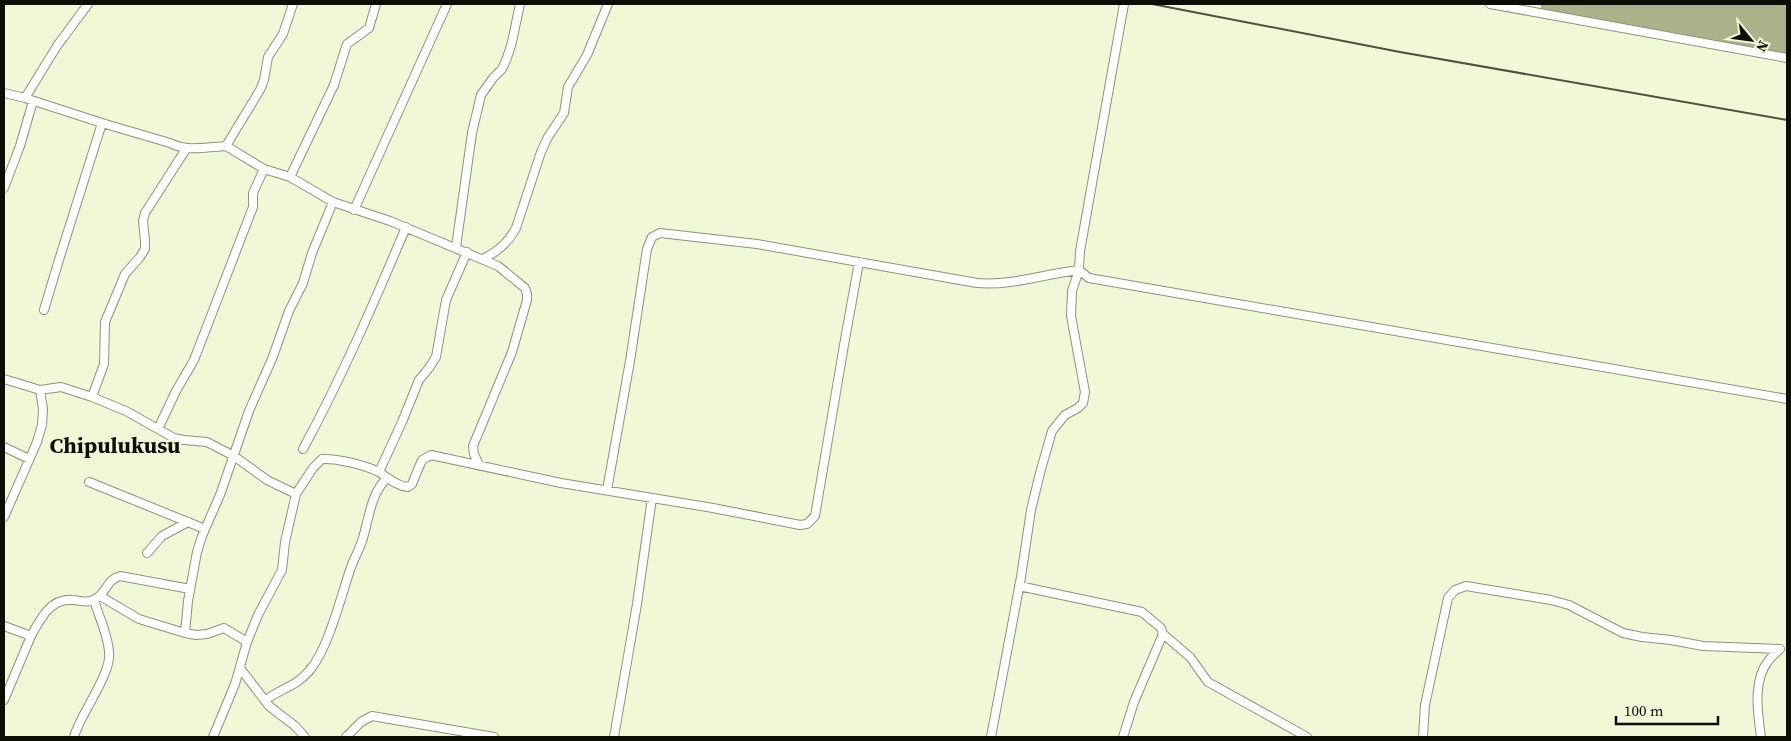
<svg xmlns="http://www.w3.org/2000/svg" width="1791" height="741" font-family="'Source Serif 4',serif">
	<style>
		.forest { fill: #aab28a }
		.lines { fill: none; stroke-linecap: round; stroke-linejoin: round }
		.minor-casing { stroke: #8e9477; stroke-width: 10 }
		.minor { stroke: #fff; stroke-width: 8 }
		.rail { stroke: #4d5141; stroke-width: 2 }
		.labels { text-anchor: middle; stroke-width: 5; stroke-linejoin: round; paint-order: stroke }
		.district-label { font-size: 22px; font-weight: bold; fill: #0c0e05; stroke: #f1f8d8 }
	</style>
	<rect width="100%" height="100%" fill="#f1f8d8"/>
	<path class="forest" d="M 1540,4 L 1787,4 L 1787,62 L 1544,17 Z"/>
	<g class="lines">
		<g class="minor-casing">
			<path id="minor" d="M 1124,4 L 1080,251 L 1079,270 L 1089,278 L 1787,399
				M 1490,4 L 1787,58
				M 4,93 L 25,98 L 102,123 L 170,143 C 187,152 207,147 226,146 L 260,90 L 264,80 L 268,57 L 283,34 L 293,4
				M 25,98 L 57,46 L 88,4
				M 226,146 L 264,169 L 290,177 L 333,202 L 390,221 L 498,266 L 525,288 L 527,294 L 527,300 L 512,352 L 473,446 L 474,454 L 479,465
				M 290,177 L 334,85 L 347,44 L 369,28 L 376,4
				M 4,188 L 20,146 L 33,101
				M 354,210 L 447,4
				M 456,247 L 472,133 L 481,95 L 493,78 L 502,69 L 507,58 L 512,42 L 520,4
				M 483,259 C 498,251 508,243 516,228 L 541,152 L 548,137 L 564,113 L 568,87 L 587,55 L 608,4
				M 44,310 L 58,263 L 102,123
				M 4,379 L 40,390 L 43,409 L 42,425 L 37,442 L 4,517
				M 40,390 L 61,387 L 92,397 L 126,411 L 174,438 L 184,440 L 207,442 L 234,456 L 267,480 L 296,494
				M 92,397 L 104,364 L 105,322 L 125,274 L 140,257 L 145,249 L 145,241 L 143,221 L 145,213 L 186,149
				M 158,429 L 176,391 L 194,360 L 253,207 L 253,193 L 264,169
				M 4,447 L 29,459
				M 303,449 C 342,377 374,303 406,227
				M 379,472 L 402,422 L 419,380 L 429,368 L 436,357 L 446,300 L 467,252
				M 89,482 L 205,529
				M 607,490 L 630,361 L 647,249 L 652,237 L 660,233 L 757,244 L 977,283 C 1012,286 1044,274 1079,270 L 1072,291 L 1071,316 L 1085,392 L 1083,403 L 1078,408 L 1065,415 L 1052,431 L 1040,473 L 1031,510 L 1021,577 L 991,737
				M 147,553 L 162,536 L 188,522
				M 1019,586 L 1142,612 L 1161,628 L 1163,634 L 1190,657 L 1208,682 L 1307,737
				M 100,596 L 139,619 L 185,633 L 196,635 L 207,634 L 224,628 L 247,642
				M 4,626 L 31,636 C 40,620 50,598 72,600 C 81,600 86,604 95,599 C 107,593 106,580 120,576 L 190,589
				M 185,633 L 188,601 L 197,552 L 202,536 L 220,495 L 249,411 L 272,359 L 289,311 L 303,283 L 312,253 L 333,202
				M 240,668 L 269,706 L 295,726 L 305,737
				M 4,700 L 31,636
				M 266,700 C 281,688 296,687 310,670 C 329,647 341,596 351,567 C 355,557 360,548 363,538 C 369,518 371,493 387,478
				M 74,737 C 80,714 112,674 109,652 C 108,635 99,617 94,600
				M 213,737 L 235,684 L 247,642 L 258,615 L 282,570 L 285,542 L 296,494 L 313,468 L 322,459 C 337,458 363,465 377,471 C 387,476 395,486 408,487 L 412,484 L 422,460 L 431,455 L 561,483 L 713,508 L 800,525 L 807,524 L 815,516 L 844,345 L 859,262
				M 346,737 L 361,722 L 372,716 L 494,737
				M 614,737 L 637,604 L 652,498
				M 1123,737 L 1134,702 L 1163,634
				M 1423,737 L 1425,705 L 1448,598 L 1455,590 L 1466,586 L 1551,600 L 1569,605 L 1623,633 L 1642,637 L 1671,640 L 1703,646 L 1780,649 C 1776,653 1772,656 1769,660 C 1752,680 1758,714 1761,737"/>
		</g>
		<use href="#minor" class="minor"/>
		<path class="rail" d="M 1152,4 L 1400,52 L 1787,120"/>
	</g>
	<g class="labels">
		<g class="district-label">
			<text x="115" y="453">Chipulukusu</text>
		</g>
	</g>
	<rect width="1791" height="741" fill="none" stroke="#0c0e05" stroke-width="10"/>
	<g transform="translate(1751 40) rotate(119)" stroke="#f1f8d8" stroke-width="4" paint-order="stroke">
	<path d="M0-4L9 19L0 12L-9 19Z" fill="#0c0e05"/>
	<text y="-8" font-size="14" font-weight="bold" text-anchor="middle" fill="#0c0e05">N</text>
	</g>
	<path d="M1616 716v8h102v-8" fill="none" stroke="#0c0e05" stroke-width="2.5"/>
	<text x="1624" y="716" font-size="15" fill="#0c0e05" stroke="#f1f8d8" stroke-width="4" paint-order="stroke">100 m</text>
</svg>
